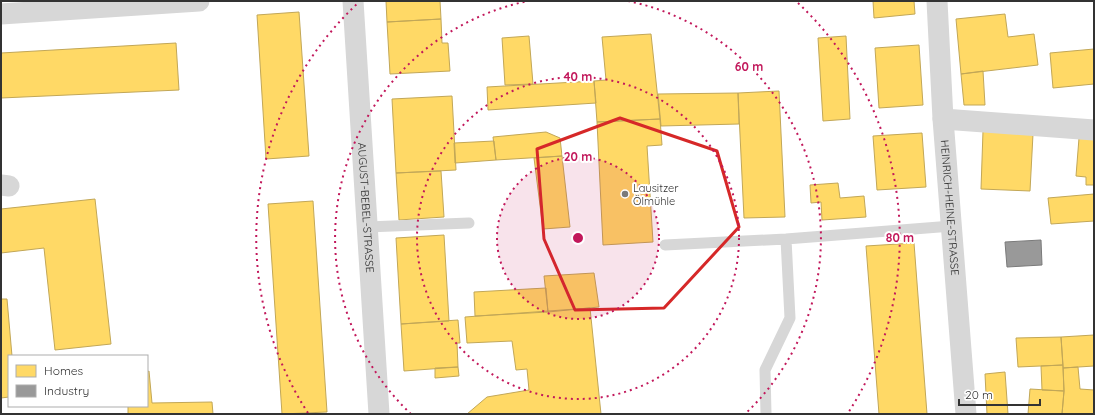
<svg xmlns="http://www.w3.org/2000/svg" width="1095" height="415" font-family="Quicksand,sans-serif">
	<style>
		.homes { fill: #ffd966; stroke: #c2a757 }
		.industry { fill: #999; stroke: #7a7a7a }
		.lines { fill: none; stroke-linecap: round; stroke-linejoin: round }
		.lane { stroke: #d7d7d7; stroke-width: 11 }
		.street { stroke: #d7d7d7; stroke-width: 21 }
		.marked { fill: none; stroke: #d62828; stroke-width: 3; stroke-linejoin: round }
		.ring { fill: none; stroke: #c2185b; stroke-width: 2; stroke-dasharray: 2 4 }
		.poi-dot { fill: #7a7a7a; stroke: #fff; stroke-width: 1.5 }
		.labels { text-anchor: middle; stroke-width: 4; stroke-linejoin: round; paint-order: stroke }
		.poi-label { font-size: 11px; fill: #333; stroke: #fff; text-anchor: start }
		.street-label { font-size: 11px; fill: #333; stroke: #fff }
		.centre { fill: #c2185b; stroke: #fff; stroke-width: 2 }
		.ring-label { font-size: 12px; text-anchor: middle; font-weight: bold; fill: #c2185b; stroke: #fff; stroke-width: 4; stroke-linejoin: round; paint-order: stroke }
	</style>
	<rect width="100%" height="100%" fill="#fff"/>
	<path class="homes" d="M 386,1 L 440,1 L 441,19 L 387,22 Z
		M 873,1 L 914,1 L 915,14 L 874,18 Z
		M 299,12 L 309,156 L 266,159 L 257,15 Z
		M 1005,14 L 1008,37 L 1034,34 L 1038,65 L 961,74 L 956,19 Z
		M 441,19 L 442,43 L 448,43 L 450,71 L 390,74 L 387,22 Z
		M 651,34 L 660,119 L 597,122 L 594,81 L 606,80 L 602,37 Z
		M 529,36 L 533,84 L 505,85 L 502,38 Z
		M 846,36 L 850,119 L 823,121 L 818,38 Z
		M 176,43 L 179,90 L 1,98 L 1,53 Z
		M 919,45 L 923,105 L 879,108 L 875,48 Z
		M 1094,49 L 1094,84 L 1053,88 L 1050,53 Z
		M 983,71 L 985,105 L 964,105 L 961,74 Z
		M 594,81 L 596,103 L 488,110 L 487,87 Z
		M 779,91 L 785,217 L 744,218 L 738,93 Z
		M 738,93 L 739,124 L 661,126 L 658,94 Z
		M 452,96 L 456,170 L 396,173 L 392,99 Z
		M 660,119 L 662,145 L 647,146 L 653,242 L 603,245 L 597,122 Z
		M 983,131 L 1033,134 L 1030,191 L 981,189 Z
		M 546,132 L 560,138 L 562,156 L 496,160 L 493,137 Z
		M 922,133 L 926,187 L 877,190 L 873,136 Z
		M 1079,138 L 1094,139 L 1094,185 L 1086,185 L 1086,177 L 1076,176 Z
		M 494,141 L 496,160 L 455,163 L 454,143 Z
		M 562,156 L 570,227 L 543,229 L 534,158 Z
		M 441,171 L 444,217 L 399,220 L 396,173 Z
		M 838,183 L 840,198 L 864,196 L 866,217 L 822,220 L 821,202 L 811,203 L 810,185 Z
		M 1094,194 L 1094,221 L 1051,224 L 1048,198 Z
		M 95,199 L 111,344 L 55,350 L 44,248 L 1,253 L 1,209 Z
		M 313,201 L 327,412 L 282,414 L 268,204 Z
		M 444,235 L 449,321 L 401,324 L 396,238 Z
		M 914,243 L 927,414 L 879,414 L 866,246 Z
		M 594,273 L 599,307 L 548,312 L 544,276 Z
		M 546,288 L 548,312 L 475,316 L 474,292 Z
		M 1,299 L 7,299 L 12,356 L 9,356 L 9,397 L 1,398 Z
		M 590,308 L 601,414 L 467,414 L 487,397 L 529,390 L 527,369 L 516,370 L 512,341 L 467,343 L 465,317 Z
		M 458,320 L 460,343 L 457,343 L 458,367 L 404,371 L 401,324 Z
		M 1094,335 L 1094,366 L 1063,368 L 1061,337 Z
		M 1061,337 L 1063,365 L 1018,367 L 1016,338 Z
		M 1063,365 L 1064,391 L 1042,390 L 1041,366 Z
		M 458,367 L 459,376 L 435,378 L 435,368 Z
		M 1078,367 L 1080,389 L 1094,390 L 1094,414 L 1062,414 L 1064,391 L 1063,368 Z
		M 149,371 L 152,403 L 212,402 L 213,414 L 128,414 L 128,406 L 147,406 L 147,372 Z
		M 1005,372 L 1008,414 L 987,414 L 985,374 Z
		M 1030,389 L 1064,391 L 1062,414 L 1028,414 Z"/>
	<path class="industry" d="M 1041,240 L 1042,265 L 1007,267 L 1005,242 Z"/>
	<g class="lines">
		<path class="lane" d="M 367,227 L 469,223
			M 665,245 L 786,239 L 952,226
			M 766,414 L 765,370 L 790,318 L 786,239"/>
		<g class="street">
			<path id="s1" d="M 353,1 L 379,414"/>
			<path id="s2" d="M 937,1 L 943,119 L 966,414"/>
			<path d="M 1,14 L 199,1"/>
			<path d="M 943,119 L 1094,130"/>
			<path d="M 1,185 L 9,186"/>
		</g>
	</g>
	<path class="marked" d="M 620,118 L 717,151 L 739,227 L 664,308 L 575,310 L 544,239 L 537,149 Z"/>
	<circle cx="578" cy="238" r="81" fill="#c2185b" fill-opacity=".12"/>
	<g class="ring">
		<circle cx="578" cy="238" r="81"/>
		<circle cx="578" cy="238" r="161"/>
		<path d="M411 414A242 242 0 0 1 528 1M628 1A242 242 0 0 1 745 414"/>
		<path d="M308 413A322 322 0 0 1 358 3M798 3A322 322 0 0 1 848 413"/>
	</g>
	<circle class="poi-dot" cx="625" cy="194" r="4"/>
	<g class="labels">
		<g class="poi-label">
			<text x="633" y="192">Lausitzer<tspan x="633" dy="13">Ölmühle</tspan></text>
		</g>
		<g class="street-label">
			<text dy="4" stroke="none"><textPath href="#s1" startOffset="207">AUGUST-BEBEL-STRASSE</textPath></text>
			<text dy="4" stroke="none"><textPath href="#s2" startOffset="207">HEINRICH-HEINE-STRASSE</textPath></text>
		</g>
	</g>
	<circle cx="578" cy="238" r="6" class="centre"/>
	<g class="ring-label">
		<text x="749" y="71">60 m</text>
		<text x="578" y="81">40 m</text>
		<text x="578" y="161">20 m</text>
		<text x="900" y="242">80 m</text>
	</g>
	<rect width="1095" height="415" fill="none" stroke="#333333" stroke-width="4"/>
	<rect x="8" y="355" width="140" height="52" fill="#ffffff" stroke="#adadad"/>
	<rect x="16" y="365" width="20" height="12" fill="#ffd966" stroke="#adadad"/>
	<text x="44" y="375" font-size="12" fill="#333333">Homes</text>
	<rect x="16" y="385" width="20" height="12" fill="#999999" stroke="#adadad"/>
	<text x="44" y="395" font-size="12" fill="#333333">Industry</text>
	<path d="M959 399v6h81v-6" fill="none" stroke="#333333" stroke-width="2"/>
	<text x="965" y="399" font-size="12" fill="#333333" stroke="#ffffff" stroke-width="3" paint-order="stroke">20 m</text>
</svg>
